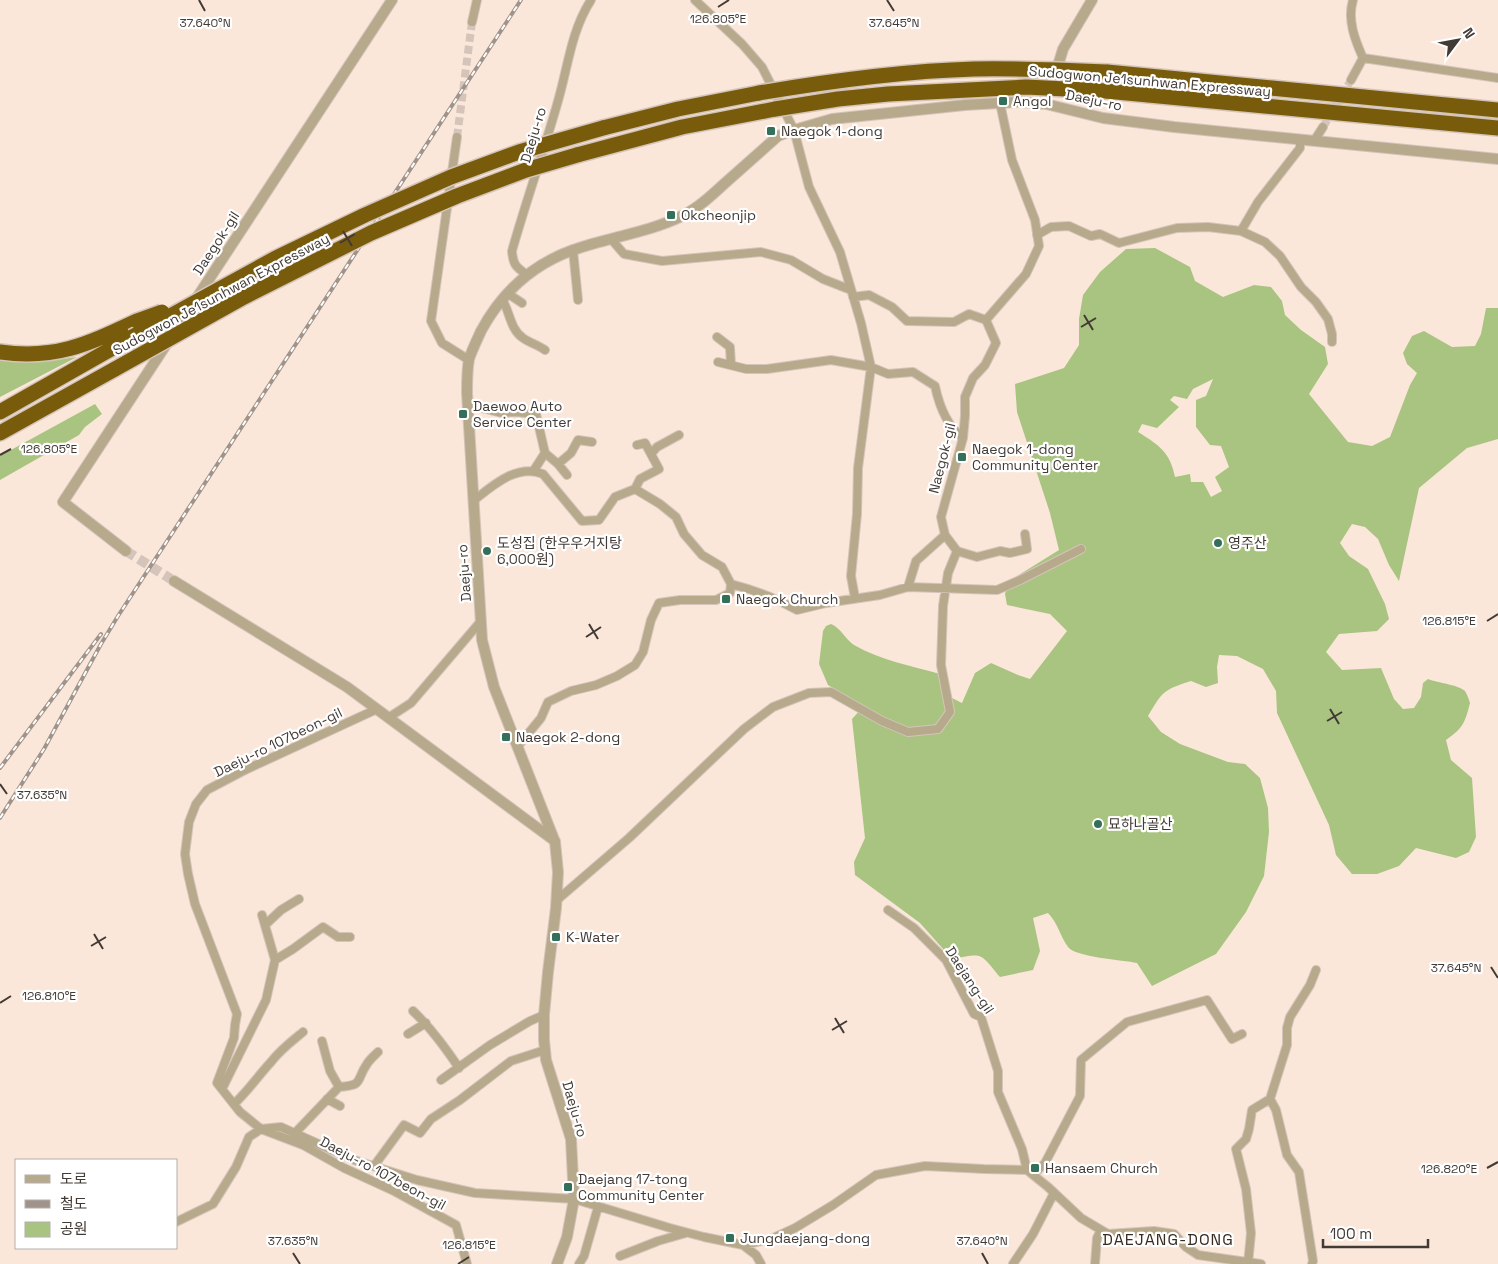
<svg xmlns="http://www.w3.org/2000/svg" width="1498" height="1264" font-family="'Space Grotesk','Noto Sans KR',sans-serif">
	<style>
		.green { fill: #a9c481; fill-rule: evenodd }
		.lines { fill: none; stroke-linecap: round; stroke-linejoin: round }
		.minor-tunnel { stroke: #d5c4b9; stroke-width: 8; stroke-dasharray: 8 4; stroke-linecap: butt }
		.tertiary-tunnel { stroke: #d5c4b9; stroke-width: 10; stroke-dasharray: 10 5; stroke-linecap: butt }
		.minor-casing { stroke: #d5c4b9; stroke-width: 10 }
		.tertiary-casing { stroke: #d5c4b9; stroke-width: 12 }
		.motorway-casing { stroke: #d5c4b9; stroke-width: 18 }
		.minor { stroke: #b6a98c; stroke-width: 8 }
		.tertiary { stroke: #b6a98c; stroke-width: 10 }
		.motorway { stroke: #795c0b; stroke-width: 15 }
		.rail-casing { stroke: #a0938a; stroke-width: 4 }
		.rail { stroke: #fff; stroke-width: 2; stroke-dasharray: 5.5; stroke-linecap: butt }
		.motorway-bridge-casing { stroke: #d5c4b9; stroke-width: 18; stroke-linecap: butt }
		.motorway-bridge { stroke: #795c0b; stroke-width: 15 }
		.ticks { fill: none; stroke: #423a35; stroke-width: 2 }
		.poi-dot { fill: #346f59; stroke: #fff; stroke-width: 2 }
		.labels { text-anchor: middle; stroke-width: 4.5; stroke-linejoin: round; paint-order: stroke }
		.street-label { font-size: 14px; fill: #423a35; stroke: #fff }
		.poi-label { font-size: 14px; fill: #423a35; stroke: #fff; text-anchor: start }
		.quarter-label { font-size: 16px; letter-spacing: 1px; fill: #392b20; stroke: #fff }
		.ticks-label { font-size: 12px; text-anchor: middle; fill: #423a35; stroke: #fff; stroke-width: 4.5; stroke-linejoin: round; paint-order: stroke }
	</style>
	<rect width="100%" height="100%" fill="#fae7da"/>
	<path class="green" d="M 1155,248 L 1190,267 L 1195,281 L 1223,297 L 1254,285 L 1271,287 L 1282,301 L 1285,315 L 1301,330 L 1325,347 L 1328,364 L 1309,394 L 1348,442 L 1372,446 L 1390,437 L 1410,385 L 1417,373 L 1407,364 L 1403,353 L 1412,336 L 1424,331 L 1452,347 L 1475,346 L 1481,334 L 1486,308 L 1498,308 L 1498,439 L 1467,448 L 1419,488 L 1399,581 L 1389,565 L 1378,539 L 1365,527 L 1352,524 L 1340,543 L 1349,556 L 1368,569 L 1385,604 L 1389,619 L 1377,631 L 1339,634 L 1326,652 L 1342,670 L 1381,668 L 1394,699 L 1403,709 L 1414,708 L 1421,697 L 1423,683 L 1428,679 C 1438,683 1459,685 1465,691 C 1467,694 1469,700 1470,703 C 1465,723 1463,728 1446,740 L 1451,760 L 1472,778 L 1476,837 L 1469,852 L 1456,858 L 1416,848 L 1399,866 L 1377,874 L 1352,874 L 1336,855 L 1329,825 L 1277,713 L 1276,691 L 1263,669 L 1237,656 L 1219,655 L 1217,667 L 1218,683 L 1206,687 L 1191,681 C 1163,690 1163,691 1148,716 L 1161,732 L 1180,744 L 1228,762 L 1245,764 L 1260,778 L 1268,808 L 1269,832 L 1264,876 L 1246,912 L 1216,954 L 1152,986 L 1137,963 C 1123,960 1075,957 1068,947 C 1060,936 1058,923 1048,913 L 1033,918 L 1040,951 L 1033,970 L 1000,977 C 979,952 984,953 952,959 L 920,923 L 855,875 L 854,862 L 865,838 L 852,719 L 863,707 L 828,685 L 819,664 L 823,631 L 826,626 L 831,624 C 841,628 845,639 854,645 C 880,660 912,666 940,674 L 950,697 L 962,703 L 975,673 L 991,663 L 1018,675 L 1030,679 L 1067,631 L 1050,614 L 1007,605 L 1005,594 L 1009,581 L 1059,550 L 1050,513 L 1017,412 L 1015,384 L 1064,368 L 1079,345 L 1079,319 L 1083,295 L 1100,272 L 1126,249 ZM 1213,379 L 1206,396 L 1196,400 L 1196,427 L 1210,445 L 1221,446 L 1229,467 L 1215,477 L 1222,491 L 1211,497 L 1203,482 L 1191,482 L 1190,474 L 1175,477 C 1170,452 1159,445 1138,432 L 1142,424 L 1157,428 L 1179,407 L 1170,400 L 1174,396 L 1187,399 L 1193,389 Z
		M 77,357 L 0,397 L 0,359 C 26,365 51,361 77,357 Z
		M 95,404 L 102,414 L 85,427 L 79,435 L 0,480 L 0,456 Z"/>
	<g class="lines">
		<path class="minor-tunnel" d="M 1323,127 L 1351,80
			M 457,137 L 472,22"/>
		<path class="tertiary-tunnel" d="M 126,551 L 174,581"/>
		<g class="minor-casing">
			<path id="minor" d="M 695,0 L 742,44 L 762,67 L 794,130 L 809,187 L 840,252 L 861,323 L 871,367 L 888,374 L 913,372 L 935,386 C 939,405 947,426 963,438
				M 1353,0 C 1347,20 1355,40 1363,58
				M 472,22 L 477,0
				M 1363,58 L 1498,78
				M 1351,80 L 1363,58
				M 457,137 L 431,321 L 442,343 L 469,360
				M 1300,139 L 1300,148 L 1258,202 L 1241,231 L 1265,242 L 1280,256 L 1301,287 L 1316,302 L 1328,319 L 1332,334 L 1332,342
				M 1314,141 L 1323,127
				M 1037,235 L 1051,227 L 1069,226 L 1091,236 L 1100,234 L 1119,243 L 1177,228 L 1208,227 L 1241,231
				M 611,239 L 624,254 L 662,261 L 761,252 L 791,260 L 823,279 L 851,290
				M 573,250 L 578,300
				M 527,275 C 516,267 513,265 512,251 C 526,201 544,151 558,101 C 568,67 571,31 591,0
				M 507,293 L 522,303
				M 853,297 L 869,295 L 892,307 L 907,321 L 954,322 L 969,314 L 986,320
				M 502,299 C 510,312 510,329 523,338 C 530,343 538,345 545,350
				M 717,337 L 730,347 L 731,365
				M 718,362 L 746,369 L 767,369 L 831,360 L 871,367 L 858,468 L 857,514 L 851,576 L 855,598
				M 468,408 L 478,407 L 502,413 L 515,412 L 536,414 L 545,453 L 534,470
				M 545,453 L 558,464 L 567,475
				M 651,454 L 657,447 L 679,435
				M 558,464 L 571,453 L 578,440 L 592,442
				M 635,489 L 640,479 L 659,469 L 645,443 L 637,445
				M 473,501 C 492,486 517,463 543,474 L 582,521 L 599,520 L 615,497 L 635,489 L 660,504 L 676,517 L 684,534 L 702,555 L 722,567 L 731,584 C 754,590 776,598 797,610 L 826,603 L 880,595 L 908,587 L 997,590 L 1020,580 L 1081,549
				M 957,551 L 977,557 L 1000,551 L 1010,553 L 1027,549 L 1025,534
				M 908,587 L 916,561 L 945,535
				M 377,709 L 245,770 L 207,790 L 196,804 L 189,822 L 185,854 L 188,874 L 195,904 L 237,1014 L 235,1025 L 234,1038 L 217,1083 L 240,1112 L 261,1129 L 303,1145 L 344,1168 L 394,1191 L 456,1225 L 467,1264
				M 388,718 L 411,703 L 481,621
				M 518,746 L 541,718 L 548,702 L 571,691 L 596,685 L 617,676 L 635,665 L 643,652 L 651,620 L 659,603 L 680,600 L 716,600 L 730,593 L 731,584
				M 557,900 L 629,838 L 744,729 L 773,707 L 809,693 L 831,692 L 882,721 L 908,732 L 938,729 L 950,712 L 941,665 L 943,606 L 948,573 L 957,551 L 945,535 L 941,517 L 963,438 L 965,416 L 965,397 L 973,378 L 985,365 L 996,343 L 986,320 L 1026,274 L 1039,246 L 1035,220 L 1012,160 L 1000,103
				M 888,910 L 914,928 L 946,960 L 974,1014 L 981,1017 L 998,1071 L 998,1092 L 1022,1149 L 1027,1170
				M 265,925 L 281,910 L 299,899
				M 275,960 L 293,949 L 323,927 L 338,937 L 350,937
				M 413,1011 C 431,1028 445,1047 459,1068
				M 408,1034 L 426,1023
				M 322,1041 L 330,1071 L 339,1087
				M 441,1080 L 490,1045 L 530,1021 L 544,1015
				M 222,1089 L 266,1000 L 275,960 L 262,915
				M 327,1099 L 340,1106
				M 1270,1099 L 1276,1110 L 1287,1155 L 1299,1172 L 1313,1261 L 1312,1264
				M 234,1104 C 248,1091 258,1076 271,1062 C 280,1050 292,1041 303,1032
				M 295,1133 L 339,1087 C 365,1085 355,1081 367,1064 C 370,1059 375,1055 378,1052
				M 374,1166 L 404,1125 L 420,1133 L 431,1119 L 460,1100 L 511,1061 L 545,1050
				M 1033,1175 L 1045,1163 L 1080,1096 L 1081,1060 L 1127,1022 L 1207,1000 L 1232,1039 L 1242,1034
				M 176,1222 L 213,1204 L 236,1167 L 249,1137 L 261,1129 L 281,1127 L 354,1160 L 417,1180 L 475,1193 L 574,1199 L 670,1228 L 704,1237 L 743,1245 L 771,1239 L 795,1228 L 833,1205 L 876,1175 L 925,1166 L 984,1169 L 1027,1170 L 1048,1187 L 1081,1218 L 1108,1234 L 1154,1231 L 1174,1234 L 1186,1247 L 1198,1255 L 1261,1264
				M 743,1245 L 756,1255 L 761,1264
				M 620,1256 L 658,1241 L 686,1233
				M 579,1264 L 584,1256 L 598,1207
				M 1013,1264 L 1033,1234 L 1054,1193
				M 1095,1264 L 1097,1238 L 1101,1230
				M 1248,1264 L 1251,1233 L 1246,1189 L 1236,1149 L 1246,1139 L 1249,1129 L 1252,1110 L 1270,1099 L 1287,1045 L 1287,1028 L 1290,1017 L 1310,985 L 1316,970"/>
		</g>
		<g class="tertiary-casing">
			<path id="tertiary" d="M 1050,92 L 1063,49 L 1092,0
				M 126,551 L 63,502 L 392,0
				M 174,581 L 347,687 L 555,841
				M 557,1264 L 567,1237 L 574,1199 L 571,1139 L 546,1060 L 544,1040 L 544,1015 L 548,972 L 556,908 L 558,872 L 555,842 L 494,687 L 482,640 L 467,393 C 467,383 467,370 469,359 C 472,350 477,340 481,331 C 502,292 531,265 573,250 C 609,237 647,233 682,216 C 698,208 711,196 724,184 C 742,168 760,152 778,136 L 794,130 L 832,119 L 965,105 L 1018,102 L 1046,104 L 1103,118 L 1174,127 L 1498,159"/>
		</g>
		<g class="motorway-casing">
			<path id="motorway" d="M 1107,72 L 1498,110
				M 1106,91 L 1498,128
				M 603,128 L 678,109 L 759,93
				M 577,155 L 682,127 L 775,109
				M 0,352 C 56,360 88,344 137,321
				M 0,412 L 132,337
				M 0,433 L 115,369"/>
		</g>
		<use href="#minor" class="minor"/>
		<use href="#tertiary" class="tertiary"/>
		<use href="#motorway" class="motorway"/>
		<g class="rail-casing">
			<path id="rail" d="M 0,768 L 101,634
				M 0,818 L 44,749 L 101,644 L 118,616 L 521,0"/>
		</g>
		<use href="#rail" class="rail"/>
		<g class="motorway-bridge-casing">
			<path id="motorway-bridge" d="M 759,93 C 830,81 902,71 974,69 C 1019,68 1063,70 1107,72
				M 775,109 L 838,99 L 888,94 L 1026,87 L 1106,91
				M 137,321 L 162,312
				M 132,337 L 276,258 L 365,215 L 451,177 L 519,152 L 603,128
				M 115,369 L 244,297 L 371,233 L 457,196 L 526,170 L 577,155"/>
		</g>
		<use href="#motorway-bridge" class="motorway-bridge"/>
	</g>
	<path class="ticks" d="M 199,0 L 205,11M 887,0 L 894,11M 718,7 L 729,0M 343,231 L 352,246M 340,243 L 355,234M 1084,315 L 1093,330M 1081,327 L 1096,318M 0,455 L 11,449M 1487,621 L 1498,614M 589,624 L 598,639M 586,637 L 601,627M 1330,709 L 1339,724M 1327,721 L 1342,712M 0,784 L 7,794M 94,934 L 103,949M 91,946 L 106,937M 1491,967 L 1498,978M 0,1003 L 11,996M 835,1018 L 844,1033M 832,1030 L 847,1021M 1487,1168 L 1498,1162M 293,1253 L 300,1264M 982,1253 L 988,1264M 458,1264 L 469,1257"/>
	<g class="poi-dot">
		<rect x="998" y="96" width="10" height="10" rx="2.5"/>
		<rect x="766" y="126" width="10" height="10" rx="2.5"/>
		<rect x="666" y="210" width="10" height="10" rx="2.5"/>
		<rect x="458" y="409" width="10" height="10" rx="2.5"/>
		<rect x="957" y="452" width="10" height="10" rx="2.5"/>
		<circle cx="1218" cy="543" r="5"/>
		<circle cx="487" cy="551" r="5"/>
		<rect x="721" y="594" width="10" height="10" rx="2.5"/>
		<rect x="501" y="732" width="10" height="10" rx="2.5"/>
		<circle cx="1098" cy="824" r="5"/>
		<rect x="551" y="932" width="10" height="10" rx="2.5"/>
		<rect x="1030" y="1163" width="10" height="10" rx="2.5"/>
		<rect x="563" y="1182" width="10" height="10" rx="2.5"/>
		<rect x="725" y="1233" width="10" height="10" rx="2.5"/>
	</g>
	<g class="labels">
		<g class="street-label">
			<text transform="translate(1150 81) rotate(5)" y="5">Sudogwon Je1sunhwan Expressway</text>
			<text transform="translate(1094 100) rotate(12)" y="5">Daeju-ro</text>
			<text transform="translate(533 135) rotate(-73)" y="5">Daeju-ro</text>
			<text transform="translate(216 243) rotate(-57)" y="5">Daegok-gil</text>
			<text transform="translate(221 294) rotate(-28)" y="5">Sudogwon Je1sunhwan Expressway</text>
			<text transform="translate(942 458) rotate(-76)" y="5">Naegok-gil</text>
			<text transform="translate(464 573) rotate(-94)" y="5">Daeju-ro</text>
			<text transform="translate(278 742) rotate(-26)" y="5">Daeju-ro 107beon-gil</text>
			<text transform="translate(970 980) rotate(57)" y="5">Daejang-gil</text>
			<text transform="translate(575 1109) rotate(74)" y="5">Daeju-ro</text>
			<text transform="translate(383 1173) rotate(28)" y="5">Daeju-ro 107beon-gil</text>
		</g>
		<g class="poi-label">
			<text x="1013" y="106">Angol</text>
			<text x="781" y="136">Naegok 1-dong</text>
			<text x="681" y="220">Okcheonjip</text>
			<text x="473" y="411">Daewoo Auto<tspan x="473" dy="16">Service Center</tspan></text>
			<text x="972" y="454">Naegok 1-dong<tspan x="972" dy="16">Community Center</tspan></text>
			<text x="497" y="548">도성집 (한우우거지탕<tspan x="497" dy="16">6,000원)</tspan></text>
			<text x="1228" y="548">영주산</text>
			<text x="736" y="604">Naegok Church</text>
			<text x="516" y="742">Naegok 2-dong</text>
			<text x="1108" y="829">묘하나골산</text>
			<text x="566" y="942">K-Water</text>
			<text x="1045" y="1173">Hansaem Church</text>
			<text x="578" y="1184">Daejang 17-tong<tspan x="578" dy="16">Community Center</tspan></text>
			<text x="740" y="1243">Jungdaejang-dong</text>
		</g>
		<g class="quarter-label">
			<text x="1168" y="1245">DAEJANG-DONG</text>
		</g>
	</g>
	<g class="ticks-label">
		<text x="718" y="23">126.805°E</text>
		<text x="205" y="27">37.640°N</text>
		<text x="894" y="27">37.645°N</text>
		<text x="49" y="453">126.805°E</text>
		<text x="1449" y="625">126.815°E</text>
		<text x="42" y="799">37.635°N</text>
		<text x="1456" y="972">37.645°N</text>
		<text x="49" y="1000">126.810°E</text>
		<text x="1449" y="1173">126.820°E</text>
		<text x="293" y="1245">37.635°N</text>
		<text x="982" y="1245">37.640°N</text>
		<text x="469" y="1249">126.815°E</text>
	</g>
	<rect x="15" y="1159" width="162" height="90" fill="#ffffff" stroke="#b3b0ae"/>
	<rect x="25" y="1175" width="25" height="8" fill="#b6a98c" stroke="#b3b0ae"/>
	<text x="60" y="1184" font-size="15" fill="#423a35">도로</text>
	<rect x="25" y="1200" width="25" height="8" fill="#a0938a" stroke="#b3b0ae"/>
	<text x="60" y="1209" font-size="15" fill="#423a35">철도</text>
	<rect x="25" y="1222" width="25" height="15" fill="#a9c481" stroke="#b3b0ae"/>
	<text x="60" y="1234" font-size="15" fill="#423a35">공원</text>
	<g transform="translate(1458 40) rotate(58)" stroke="#ffffff" stroke-width="4" paint-order="stroke">
	<path d="M0-4L9 19L0 12L-9 19Z" fill="#423a35"/>
	<text y="-8" font-size="14" font-weight="bold" text-anchor="middle" fill="#423a35">N</text>
	</g>
	<path d="M1323 1239v8h105v-8" fill="none" stroke="#423a35" stroke-width="2.5"/>
	<text x="1330" y="1239" font-size="15" fill="#423a35" stroke="#ffffff" stroke-width="4" paint-order="stroke">100 m</text>
</svg>
